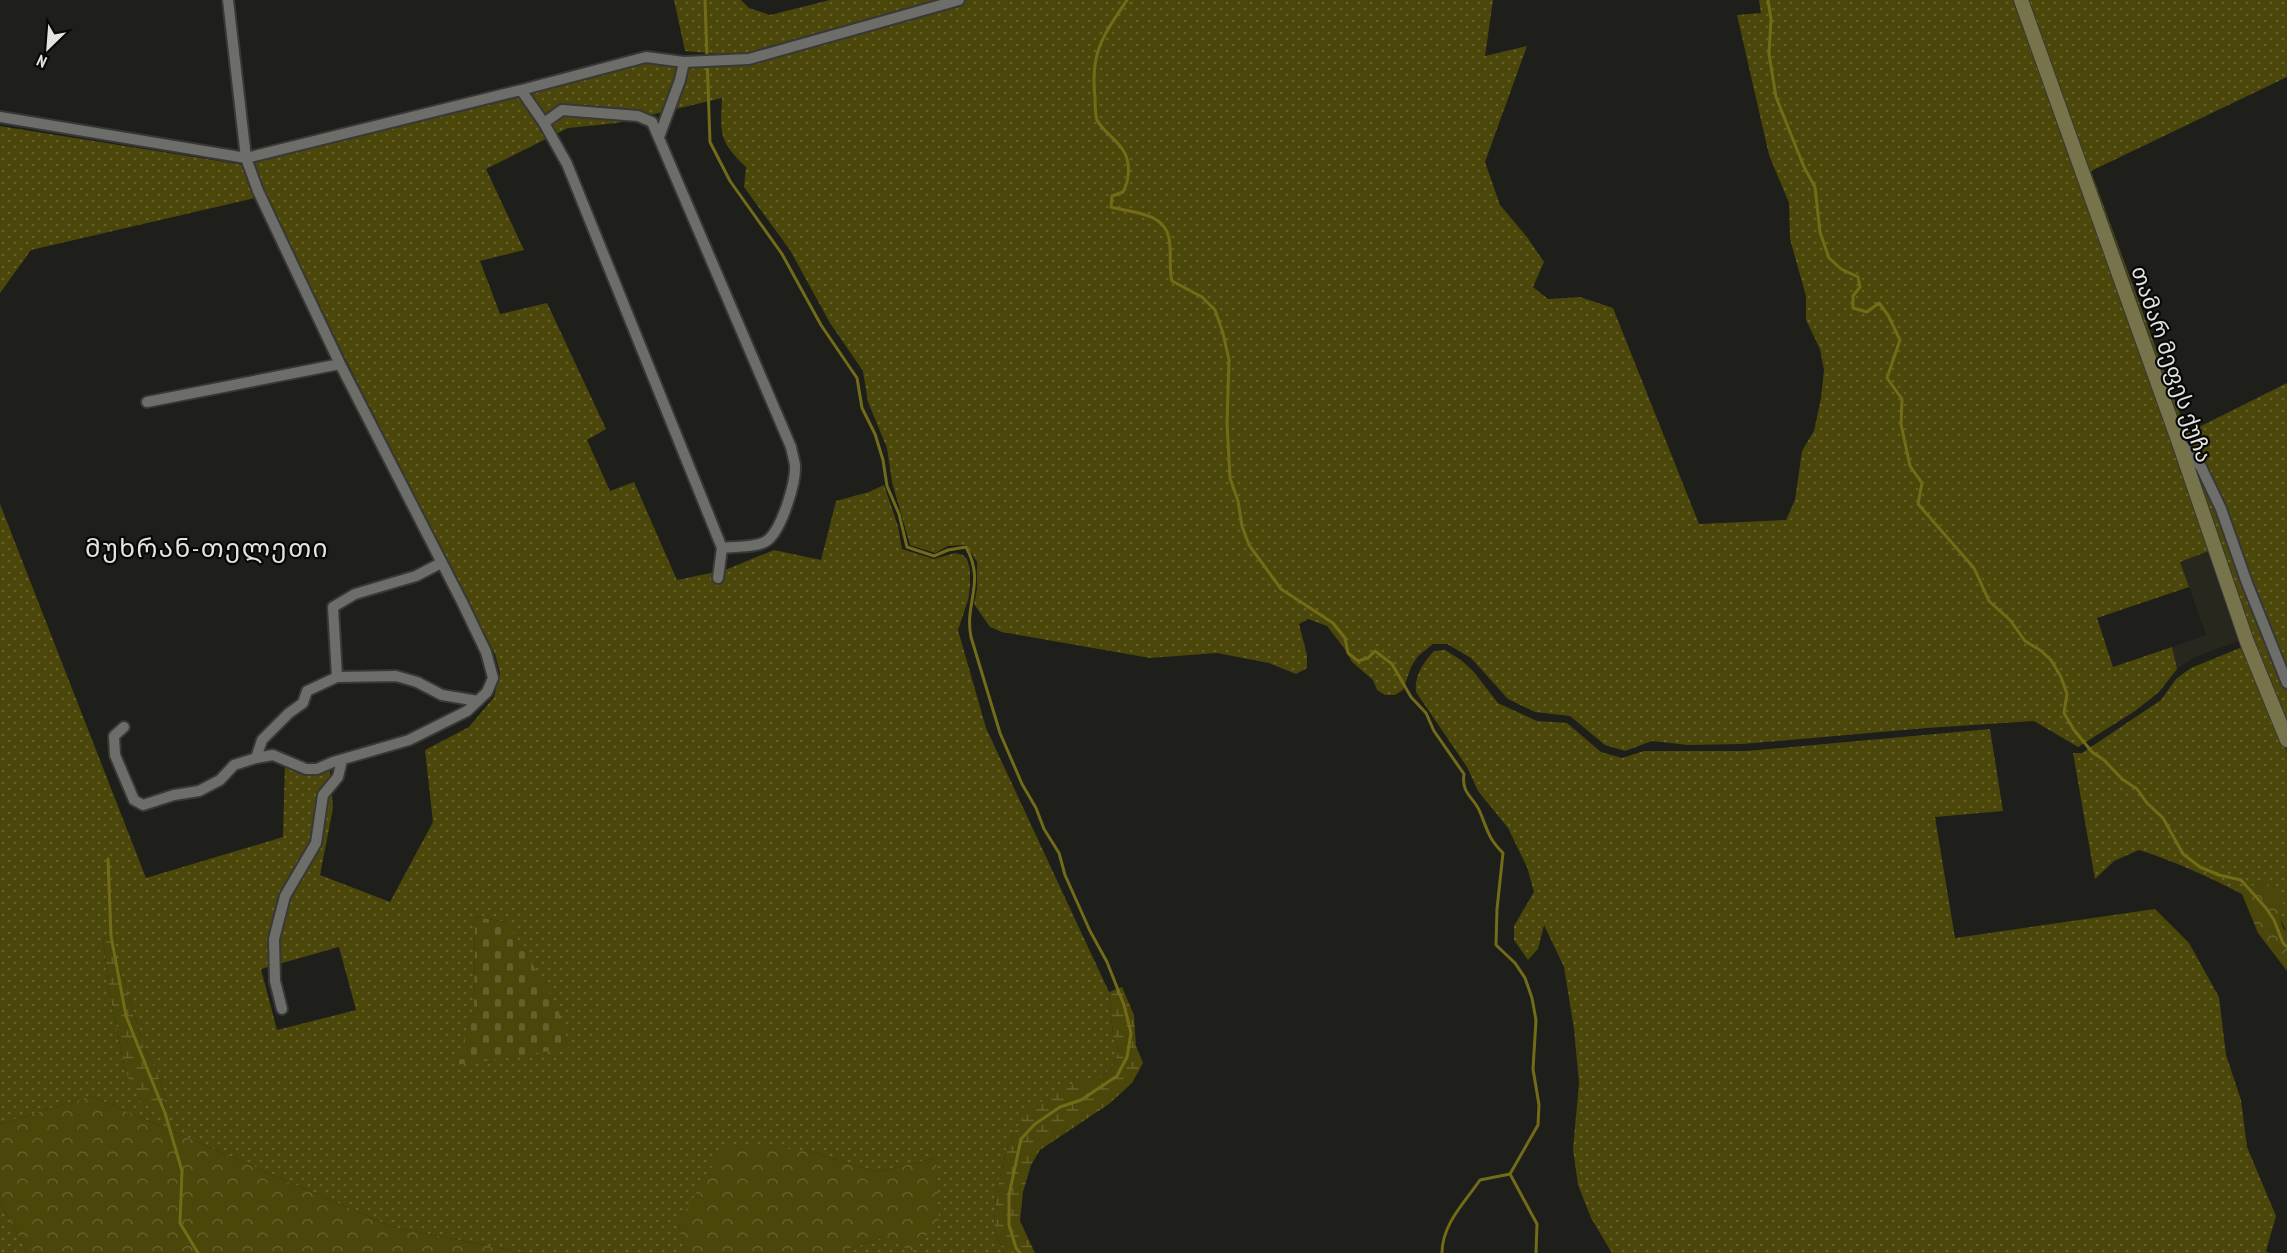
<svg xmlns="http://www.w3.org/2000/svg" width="2287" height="1253" font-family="'PT Sans Narrow','Noto Sans Georgian',sans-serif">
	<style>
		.built { fill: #27271e }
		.grass { fill: url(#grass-dots); fill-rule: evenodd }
		.forest { fill: url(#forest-crowns) }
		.wetland { fill: url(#wetland-marsh) }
		.cemetery { fill: url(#cemetery-stones) }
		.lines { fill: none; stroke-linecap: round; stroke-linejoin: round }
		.stream { stroke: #726c19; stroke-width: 3 }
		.street-casing { stroke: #383836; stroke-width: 14 }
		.secondary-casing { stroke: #383836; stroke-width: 16 }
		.street { stroke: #6d6d69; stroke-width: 10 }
		.secondary { stroke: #77744c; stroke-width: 14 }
		.labels { text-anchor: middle; stroke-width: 4.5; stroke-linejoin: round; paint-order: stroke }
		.street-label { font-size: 22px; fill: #e3e3e1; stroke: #080807 }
		.quarter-label { font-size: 26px; letter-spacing: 1.5px; fill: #e3e3e1; stroke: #080807 }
	</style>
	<defs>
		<pattern id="grass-dots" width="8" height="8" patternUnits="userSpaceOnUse" patternTransform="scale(1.5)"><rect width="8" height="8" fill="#4b470a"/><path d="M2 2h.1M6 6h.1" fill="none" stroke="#65612d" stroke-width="1.8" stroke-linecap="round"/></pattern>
		<pattern id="forest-crowns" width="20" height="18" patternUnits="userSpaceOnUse" patternTransform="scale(1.5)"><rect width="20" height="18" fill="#4b470a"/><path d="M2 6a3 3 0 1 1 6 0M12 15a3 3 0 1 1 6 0" fill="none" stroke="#65612d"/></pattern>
		<pattern id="wetland-marsh" width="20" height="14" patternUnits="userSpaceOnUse" patternTransform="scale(1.5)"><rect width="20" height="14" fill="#4b470a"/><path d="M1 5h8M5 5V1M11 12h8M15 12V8" fill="none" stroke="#65612d"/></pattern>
		<pattern id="cemetery-stones" width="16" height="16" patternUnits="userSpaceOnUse" patternTransform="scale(1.5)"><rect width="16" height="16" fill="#4b470a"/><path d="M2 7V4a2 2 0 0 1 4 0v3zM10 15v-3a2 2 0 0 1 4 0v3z" fill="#65612d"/></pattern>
	</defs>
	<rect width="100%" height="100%" fill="#1e1e1a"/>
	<path class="built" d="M 2210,551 L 2239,641 L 2195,657 L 2177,669 L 2172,647 L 2206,635 L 2180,562 Z"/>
	<path class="grass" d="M 674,0 L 741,0 L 749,8 L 770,15 L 830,0 L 1493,0 L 1485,56 L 1527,46 L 1485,162 L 1500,205 L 1527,237 L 1544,262 L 1533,287 L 1548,299 L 1580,297 L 1613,308 L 1699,524 L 1786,520 L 1795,500 L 1802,451 L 1814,431 L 1821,398 L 1824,370 L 1820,349 L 1806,320 L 1806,296 L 1790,239 L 1789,203 L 1769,155 L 1737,15 L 1761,13 L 1759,0 L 2287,0 L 2287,77 L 2091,171 L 2187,433 L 2287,383 L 2287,723 L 2252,638 L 2222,546 L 2180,562 L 2189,587 L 2097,618 L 2113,667 L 2172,647 L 2177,669 L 2159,692 L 2135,711 L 2078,747 L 2034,721 L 1927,728 L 1742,744 L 1688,745 L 1652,741 L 1625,751 L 1605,745 L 1570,716 L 1535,712 L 1508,699 L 1471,658 L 1447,644 L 1433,644 L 1418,656 L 1411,667 L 1403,690 L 1395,695 L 1385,695 L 1377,690 L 1373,680 L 1352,662 L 1344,648 L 1327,626 L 1308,619 L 1299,624 L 1307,655 L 1307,668 L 1296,674 L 1269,663 L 1217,653 L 1150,658 L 1002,632 L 990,627 L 974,604 L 977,589 L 977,562 L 966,545 L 948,546 L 935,553 L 910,545 L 892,482 L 887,448 L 868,402 L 863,371 L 830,323 L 790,250 L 744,187 L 746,167 C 719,142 720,133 722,98 L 617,123 L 568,128 L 486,169 L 524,250 L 480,261 L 500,314 L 547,303 L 606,429 L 587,440 L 610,491 L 634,482 L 677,580 L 725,570 L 774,550 L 821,560 L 836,501 L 869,492 L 884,485 L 898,526 L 902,549 L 934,559 L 955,553 L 963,555 L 967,559 L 970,570 L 970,587 L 968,600 L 958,630 L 986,728 L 1109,992 L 1113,1036 L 1119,1051 L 1112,1067 L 1098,1080 L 1015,1130 L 1007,1149 L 996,1193 L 994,1230 L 1004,1253 L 843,1253 L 842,1251 L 882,1238 L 936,1158 L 877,1172 L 809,1151 L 678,1223 L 686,1253 L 525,1253 L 393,1227 L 91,1096 L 0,1124 L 0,504 L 146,878 L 283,837 L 285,760 L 330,770 L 333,808 L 320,875 L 390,902 L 433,822 L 425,750 L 469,727 L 494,697 L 500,673 L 495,654 L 343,354 L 267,196 L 253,161 L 650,62 L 716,67 L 715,63 L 719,54 L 685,51 ZM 475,917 L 507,922 L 457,1065 L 474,1010 ZM 111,936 L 113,957 L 125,982 L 144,1049 L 156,1070 L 164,1092 L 165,1113 L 125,1070 L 109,990 L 103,938 ZM 339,947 L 356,1010 L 277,1030 L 261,969 Z
		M 0,126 L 244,165 L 255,198 L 31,250 L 0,293 Z
		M 2240,648 L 2247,653 L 2287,751 L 2287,932 L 2260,881 L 2242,894 C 2209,877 2174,861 2139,850 L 2114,861 L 2095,879 L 2073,753 L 2082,753 L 2161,700 L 2176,679 L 2191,668 Z
		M 1445,650 L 1461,660 L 1474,672 L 1498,703 L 1537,721 L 1567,723 L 1601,752 L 1622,758 L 1644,751 L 1747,751 L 1990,729 L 2003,811 L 1935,817 L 1955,938 L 2155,909 L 2189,943 L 2219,997 L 2226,1055 L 2241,1100 L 2247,1147 L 2276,1216 L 2266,1251 L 2269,1253 L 1612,1253 L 1591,1218 L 1578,1185 L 1573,1149 L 1579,1083 L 1574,1029 L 1564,967 L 1544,925 L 1538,949 L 1528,960 L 1514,940 L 1514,926 L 1534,892 L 1527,867 L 1508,828 L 1478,791 L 1467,767 L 1416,692 C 1414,676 1423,663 1434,651 Z
		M 0,1203 L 25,1247 L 26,1253 L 0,1253 Z"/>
	<path class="forest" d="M 2260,881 L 2276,888 L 2284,901 L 2278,912 L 2283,928 L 2287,932 L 2287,971 L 2258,933 L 2242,894 Z
		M 91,1096 L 393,1227 L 525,1253 L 26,1253 L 25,1247 L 0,1203 L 0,1124 Z
		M 726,1143 L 809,1151 L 877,1172 L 936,1158 L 939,1221 L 913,1251 L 882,1238 L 842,1251 L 843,1253 L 686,1253 L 678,1223 Z"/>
	<path class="wetland" d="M 111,936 L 113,957 L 125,982 L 144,1049 L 156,1070 L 164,1092 L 165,1113 L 140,1101 L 125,1070 L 109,990 L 103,938 Z
		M 1122,987 L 1134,1015 L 1136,1046 L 1143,1063 L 1132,1083 L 1109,1104 L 1040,1150 L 1031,1165 L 1023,1192 L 1020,1221 L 1035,1253 L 1004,1253 L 994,1230 L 996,1193 L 1007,1149 L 1015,1130 L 1030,1109 L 1058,1091 L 1078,1082 L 1098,1080 L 1112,1067 L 1119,1051 L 1113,1036 L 1109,992 Z"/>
	<path class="cemetery" d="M 475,917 L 507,922 L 557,1005 L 569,1048 L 456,1065 L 474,1010 Z"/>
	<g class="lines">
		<path class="stream" d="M 705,0 L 710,142 L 730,181 L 782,254 L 821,325 L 857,378 L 862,408 L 875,434 L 883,460 L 887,486 L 899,514 L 907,547 L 934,556 L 948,550 L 966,547 C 986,583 964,602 971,637 L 1000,733 L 1022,784 L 1036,808 L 1044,829 L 1059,853 L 1065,875 L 1090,931 L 1107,962 L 1124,1005 L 1131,1033 L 1127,1057 L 1117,1076 L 1081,1100 L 1060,1107 L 1035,1124 L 1021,1139 L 1009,1195 L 1009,1225 L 1016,1248 L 1020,1253
			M 1127,0 C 1103,36 1090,52 1095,97 C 1095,104 1095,114 1097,120 C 1103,132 1119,141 1124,152 C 1131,163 1129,181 1123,192 L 1112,196 L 1111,207 C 1137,214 1170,212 1170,248 C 1171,260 1169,269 1172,281 L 1202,297 L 1215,310 L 1223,333 L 1229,360 L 1227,423 L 1230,478 L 1238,501 L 1242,526 L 1249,545 L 1281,589 L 1333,623 L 1345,638 L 1348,653 L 1358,661 L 1368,658 L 1375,651 L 1392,664 L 1411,697 L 1426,713 L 1434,731 L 1464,774 C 1461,794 1474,797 1480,812 C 1488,831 1488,838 1503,853 L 1497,909 L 1496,945 L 1515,963 L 1525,978 L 1532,998 L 1536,1020 L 1533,1069 L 1539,1105 L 1538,1125 L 1510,1174 L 1480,1180 C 1465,1202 1442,1224 1442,1253
			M 1768,0 L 1771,19 L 1769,54 L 1776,97 L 1804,167 L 1815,187 L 1820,232 L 1829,258 L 1841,269 L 1858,277 L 1860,287 L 1853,296 L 1853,308 L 1867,312 L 1879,303 L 1888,315 L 1900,340 L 1887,378 L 1902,399 L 1901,424 L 1910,466 L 1922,483 L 1918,504 L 1974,568 L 1989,601 L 2010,620 L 2025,641 L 2040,650 L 2051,660 L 2061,677 L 2067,694 L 2064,713 L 2074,730 L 2092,752 L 2104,760 L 2122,779 L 2137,789 L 2147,803 L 2163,818 L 2183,854 L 2200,867 L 2219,875 L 2241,880 L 2266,908 L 2274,920 L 2283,943 L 2287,947
			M 108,859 L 111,936 L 126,1016 L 165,1113 L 182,1171 L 180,1223 L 198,1253
			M 1510,1174 L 1537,1224 L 1536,1253"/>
		<g class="street-casing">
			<path id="street" d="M 521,90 L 544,123 L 567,164 L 722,548 C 735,546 758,548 768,540 C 782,528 796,483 795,465 C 794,459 792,453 791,447 L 652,122 L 638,116 L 562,110 L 544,123
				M 0,117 L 246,158 L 521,90 L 646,57 L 684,62 L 749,59 L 959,0
				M 659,137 L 680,80 L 684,62
				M 147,402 L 340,364
				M 2183,446 L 2201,467 L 2221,509 L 2247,583 L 2287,683
				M 718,578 L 722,548
				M 337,677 L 333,607 L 355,594 L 416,576 L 441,563
				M 124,727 L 114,736 L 115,755 L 134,800 L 143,805 L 174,795 L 199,791 L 220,780 L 234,765 L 256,758 L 273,755 L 306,769 L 317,769 L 333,762 L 409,740 L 467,711 L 487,692 L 493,678 L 486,652 L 462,602 L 340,364 L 258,191 L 246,158 L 228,0
				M 256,758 L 262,740 L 289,713 L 303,703 L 307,691 L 337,677 L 396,676 L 417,682 L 442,695 L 478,701
				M 282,1009 L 275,981 L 274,939 L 285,896 L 316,843 L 323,795 L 338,777 L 342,760"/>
		</g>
		<g class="secondary-casing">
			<path id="secondary" d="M 2021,0 L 2178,440 L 2247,642 L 2287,740"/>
		</g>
		<use href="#street" class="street"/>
		<use href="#secondary" class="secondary"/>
	</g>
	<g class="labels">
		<g class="street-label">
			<text transform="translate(2172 364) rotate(71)" y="8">თამარ მეფეს ქუჩა</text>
		</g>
		<g class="quarter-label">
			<text x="207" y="557">მუხრან-თელეთი</text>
		</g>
	</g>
	<g transform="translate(48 48) rotate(205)" stroke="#080807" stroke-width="4.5" paint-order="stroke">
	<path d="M0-4.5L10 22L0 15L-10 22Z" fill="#e3e3e1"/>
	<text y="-9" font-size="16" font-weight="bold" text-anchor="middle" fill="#e3e3e1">N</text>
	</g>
</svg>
